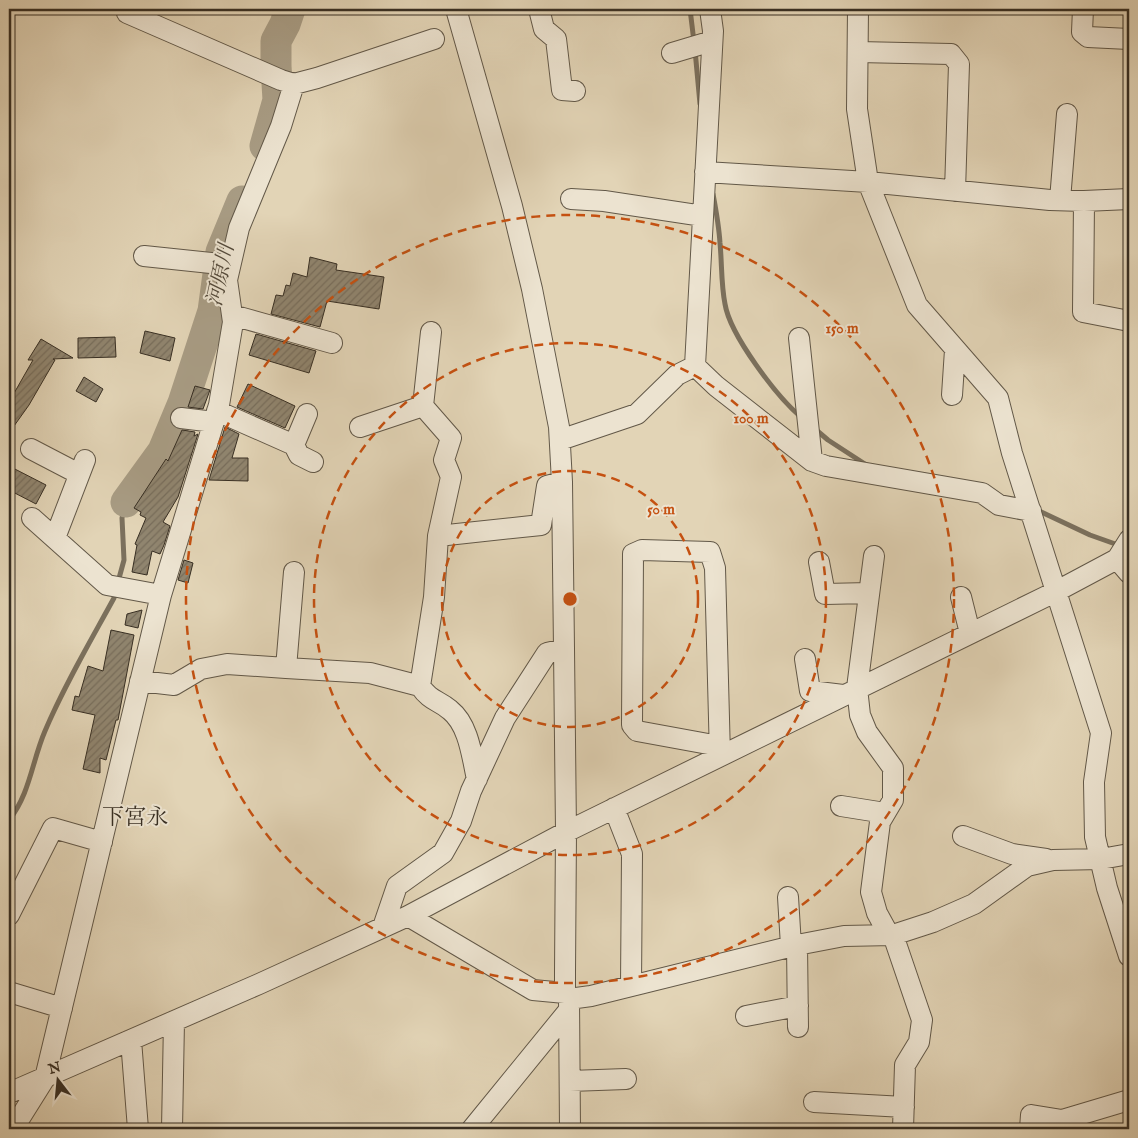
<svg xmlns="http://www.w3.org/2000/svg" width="1138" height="1138" font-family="'IM FELL English','Noto Serif JP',serif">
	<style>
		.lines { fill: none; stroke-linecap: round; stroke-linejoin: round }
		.stream { stroke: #7b705d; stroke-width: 5 }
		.river { stroke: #a89c84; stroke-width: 31 }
		.building { fill: url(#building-hatch); stroke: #382f23 }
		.minor-casing { stroke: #625848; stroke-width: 22 }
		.minor { stroke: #ece3d0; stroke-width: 20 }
		.ring { fill: none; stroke: #c55111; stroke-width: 2.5; stroke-dasharray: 9 6 }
		.labels { text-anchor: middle; stroke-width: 4; stroke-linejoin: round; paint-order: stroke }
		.water-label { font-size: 21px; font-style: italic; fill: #544a3b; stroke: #ece3d0 }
		.quarter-label { font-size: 22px; fill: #382f23; stroke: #ece3d0 }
		.centre { fill: #c55111; stroke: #ece3d0; stroke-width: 2.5 }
		.ring-label { font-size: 15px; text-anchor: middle; font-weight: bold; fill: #c55111; stroke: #ece3d0; stroke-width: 4; stroke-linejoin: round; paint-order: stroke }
	</style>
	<defs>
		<pattern id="building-hatch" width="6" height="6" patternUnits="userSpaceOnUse" patternTransform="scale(1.25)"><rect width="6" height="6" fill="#90856f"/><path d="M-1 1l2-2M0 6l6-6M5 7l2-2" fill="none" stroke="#776d5b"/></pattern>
	</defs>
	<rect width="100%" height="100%" fill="#e2d4b6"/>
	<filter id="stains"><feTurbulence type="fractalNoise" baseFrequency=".004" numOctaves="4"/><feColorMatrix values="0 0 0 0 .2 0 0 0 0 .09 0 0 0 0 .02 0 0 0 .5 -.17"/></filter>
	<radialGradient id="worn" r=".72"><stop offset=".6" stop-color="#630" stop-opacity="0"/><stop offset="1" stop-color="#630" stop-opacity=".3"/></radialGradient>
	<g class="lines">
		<path class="stream" d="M 690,9 L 694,42
			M 695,50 L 700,104
			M 713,194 C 716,210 719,227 720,243 C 722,264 721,284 725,304 C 730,335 777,397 801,417
			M 815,429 L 828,440 L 868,466
			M 1037,510 L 1090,535 L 1121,546
			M 118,582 L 124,560 L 122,518 L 126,502
			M 9,820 C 30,794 32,761 45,731 C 64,686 90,642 114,598 L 116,590"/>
		<path class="river" d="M 265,146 L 278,100 L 276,66 L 276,41 L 285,24 L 290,9
			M 126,502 L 163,451 L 183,403 L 213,311 L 221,252 L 242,201"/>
	</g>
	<path class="building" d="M 310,257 L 337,264 L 336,270 L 384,277 L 379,309 L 327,301 L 320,327 L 271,314 L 276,295 L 283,296 L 286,285 L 290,286 L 293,273 L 307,277 Z
		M 145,331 L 175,338 L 170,361 L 140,353 Z
		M 256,334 L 316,351 L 309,373 L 249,355 Z
		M 115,337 L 116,357 L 78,358 L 78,338 Z
		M 41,339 L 73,358 L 53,359 L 55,360 L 29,405 L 9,433 L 9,402 L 33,360 L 28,360 Z
		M 84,377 L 103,389 L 96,402 L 76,391 Z
		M 248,384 L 295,406 L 285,428 L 237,407 Z
		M 195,386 L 210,390 L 203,409 L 188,407 Z
		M 225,427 L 239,434 L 232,458 L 248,458 L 248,481 L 209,480 Z
		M 182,430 L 195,432 L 194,436 L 198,434 L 178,497 L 163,522 L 170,526 L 164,545 L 160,554 L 152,551 L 147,575 L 132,572 L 137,545 L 135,544 L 146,518 L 140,515 L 141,512 L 134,508 L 166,459 L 168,461 Z
		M 9,466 L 46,485 L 36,504 L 9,490 Z
		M 184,560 L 193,563 L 188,583 L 178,580 Z
		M 142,610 L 138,628 L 125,625 L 127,614 Z
		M 111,630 L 134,635 L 118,720 L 116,720 L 106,760 L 100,758 L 100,773 L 83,769 L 95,715 L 72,710 L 75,696 L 79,697 L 88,666 L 103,671 Z"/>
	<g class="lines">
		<g class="minor-casing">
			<path id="minor" d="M 456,9 L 512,206 L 532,289 L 559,427 L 562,482 L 564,649 L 566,832 L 565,972 L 565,993 L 569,999 L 570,1129
				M 539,9 L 544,29 L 556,39 L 562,90 L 575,91
				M 710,9 L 713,31 L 695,366 L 716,386 L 812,461 L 826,466 L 982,493 L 999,505 L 1031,511
				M 858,9 L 857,109 L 868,182 L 917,305 L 998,398 L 1012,453 L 1101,733 L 1094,782 L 1095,837 L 1107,888 L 1129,956
				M 1083,9 L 1082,32 L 1088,37 L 1129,39
				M 127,13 L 281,80 L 294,84 L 317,78 L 434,39
				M 858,52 L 951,54 L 959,64 L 955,191
				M 672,53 L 712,41
				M 705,172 L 868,182 L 1050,200 L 1084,201 L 1129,199
				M 571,199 L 604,201 L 703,216
				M 1060,200 L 1067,114
				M 1084,201 L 1083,312 L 1129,321
				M 144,256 L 230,265
				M 232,315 L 332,343
				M 431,332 L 423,406 L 451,438 L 444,460 L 451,477 L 438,536
				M 799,338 L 812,461
				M 952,395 L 955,350
				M 217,411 L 294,445 L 299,455 L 313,462
				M 181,418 L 214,422
				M 360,427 L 423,406
				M 560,440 L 637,414 L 677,375 L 695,366
				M 294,445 L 307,414
				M 31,449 L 79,474
				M 32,518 L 107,585 L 161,595
				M 55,538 L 85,460
				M 874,556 L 857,688 L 860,715 L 867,732 L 893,768 L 893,800 L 880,822 L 871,892 L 877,913 L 889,935
				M 1117,559 L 1129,573
				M 819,562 L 825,594 L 869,593
				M 961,597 L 970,633
				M 805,659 L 810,691 L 843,695
				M 286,668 L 370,673 L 420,686 L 434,597 L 438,536 L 541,525 L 547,486 L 562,482
				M 140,681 L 174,685 L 201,669 L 227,664 L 286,668 L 294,572
				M 420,686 C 431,702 437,699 450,710 C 469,725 472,757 477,779
				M 719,746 L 637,731 L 632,725 L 633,554 L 642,550 L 710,552 L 715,568 L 720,756
				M 841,806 L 885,813
				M 614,808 L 632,854 L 631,985
				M 963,836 L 1012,854 L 1046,859
				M 788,897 L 791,946
				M 9,915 L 53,828 L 102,842
				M 408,916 L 533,990 L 565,993
				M 383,927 L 397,886 L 443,853 L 461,821 L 471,791 L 505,718 L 547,653 L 564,649
				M 893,935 L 922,1020 L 919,1042 L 905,1065 L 903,1129
				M 797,945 L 798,1027
				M 9,992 L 62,1008
				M 569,999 L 591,996 L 797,945 L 844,936 L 893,935 L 933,922 L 974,904 L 1027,866 L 1053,860 L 1101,859 L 1129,854
				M 746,1016 L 798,1006
				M 131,1040 L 138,1129
				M 570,1081 L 626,1079
				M 9,1093 L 259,984 L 408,916 L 566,832 L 1057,591 L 1117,559 L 1129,540
				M 814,1102 L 904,1107
				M 13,1129 L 45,1078 L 161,595 L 219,405 L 233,322 L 227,280 L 239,228 L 281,126 L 294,84
				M 172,1129 L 174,1021
				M 472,1129 L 569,1010
				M 1030,1129 L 1031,1115 L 1062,1120 L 1129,1100"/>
		</g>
		<use href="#minor" class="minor"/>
	</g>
	<g class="ring">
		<circle cx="570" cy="599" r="128"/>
		<circle cx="570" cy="599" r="256"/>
		<circle cx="570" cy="599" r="384"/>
	</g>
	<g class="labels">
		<g class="water-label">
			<text transform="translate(220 275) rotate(-78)" y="7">河原川</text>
		</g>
		<g class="quarter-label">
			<text x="135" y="824">下宮永</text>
		</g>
	</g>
	<circle cx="570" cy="599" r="8" class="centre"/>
	<g class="ring-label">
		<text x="842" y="333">150 m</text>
		<text x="751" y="423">100 m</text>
		<text x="661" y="514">50 m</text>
	</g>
	<rect width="1138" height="1138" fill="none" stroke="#e2d4b6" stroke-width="30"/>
	<rect x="10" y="10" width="1118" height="1118" fill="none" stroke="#382f23" stroke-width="2.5"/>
	<rect x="15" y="15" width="1108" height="1108" fill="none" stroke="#382f23"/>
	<g transform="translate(58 1080) rotate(344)" stroke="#ece3d0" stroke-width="4" paint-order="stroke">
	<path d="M0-4L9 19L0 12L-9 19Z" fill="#382f23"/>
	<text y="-8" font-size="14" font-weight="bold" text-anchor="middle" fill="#382f23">N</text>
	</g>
	<rect width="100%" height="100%" filter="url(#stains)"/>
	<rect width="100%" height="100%" fill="url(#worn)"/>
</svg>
